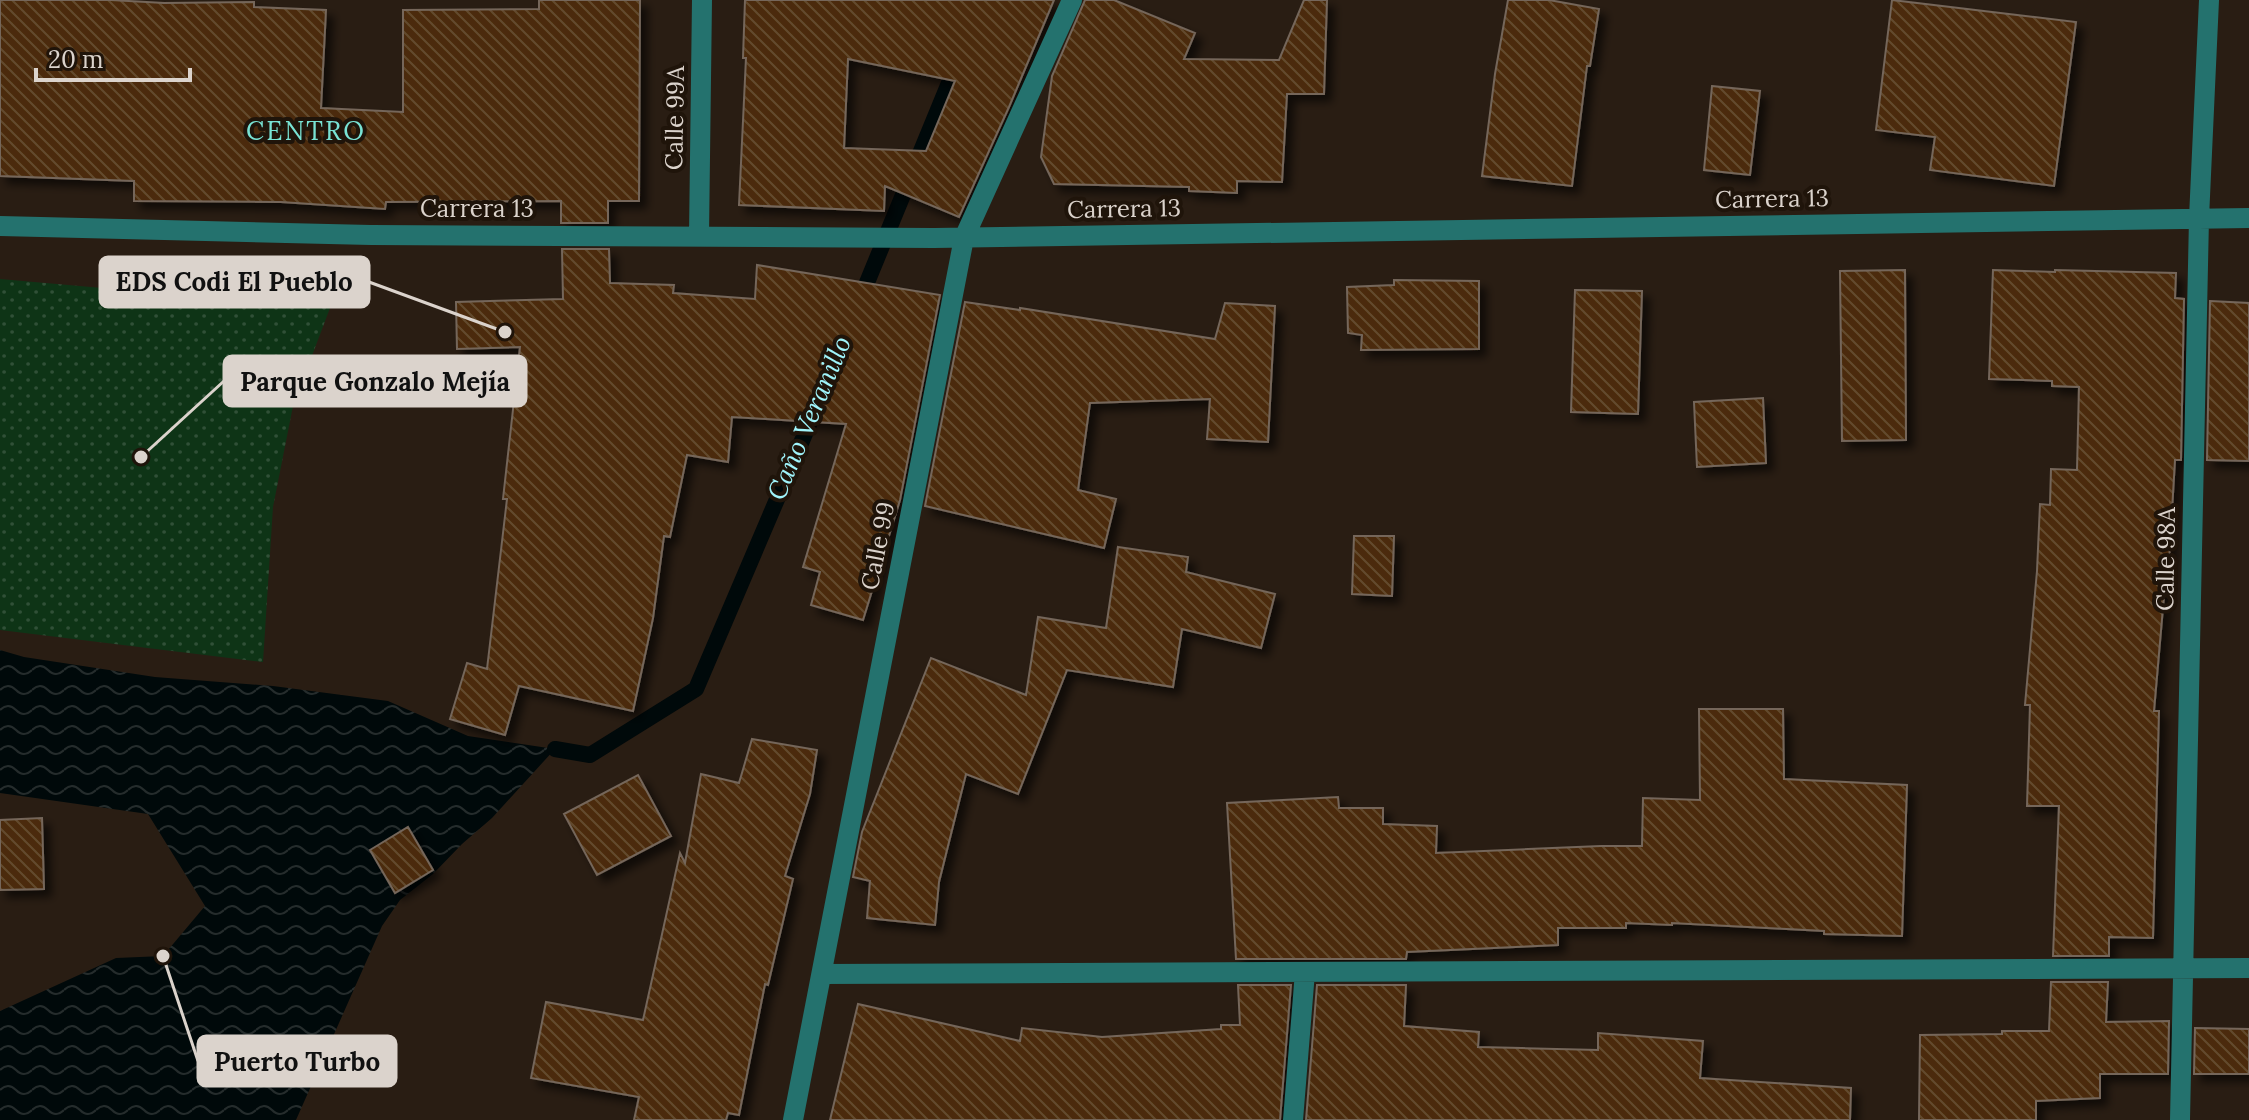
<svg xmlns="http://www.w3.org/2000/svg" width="2249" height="1120" font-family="Lora,serif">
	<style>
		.park { fill: url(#park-dots) }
		.water { fill: url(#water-waves) }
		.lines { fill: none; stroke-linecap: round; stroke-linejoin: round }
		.stream { stroke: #00090a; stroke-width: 16 }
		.building { fill: url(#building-back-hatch); stroke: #74665a; stroke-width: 2; fill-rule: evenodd; filter: url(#shadow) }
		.minor { stroke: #24726e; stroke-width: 20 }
		.labels { text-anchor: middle; stroke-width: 8; stroke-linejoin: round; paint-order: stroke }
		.street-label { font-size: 24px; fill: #dbd3cc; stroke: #1f140a }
		.neighbourhood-label { font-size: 26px; letter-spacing: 2px; fill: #79e2d4; stroke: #1f140a }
		.water-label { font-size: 26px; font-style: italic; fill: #a0f4fb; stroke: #1f140a }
		.leader { fill: none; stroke: #dbd3cc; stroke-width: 3 }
		.callout-dot { fill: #dbd3cc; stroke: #1f140a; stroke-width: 3 }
		.callout { fill: #dbd3cc; stroke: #dbd3cc; stroke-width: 3 }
		.callout-label { font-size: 26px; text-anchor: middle; font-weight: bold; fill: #111 }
	</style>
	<defs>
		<pattern id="park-dots" width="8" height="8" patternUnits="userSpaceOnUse" patternTransform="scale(2)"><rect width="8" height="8" fill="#0e3416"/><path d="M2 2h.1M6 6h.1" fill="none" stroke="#305037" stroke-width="1.8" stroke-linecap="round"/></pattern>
		<pattern id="water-waves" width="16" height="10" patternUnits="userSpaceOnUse" patternTransform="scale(2)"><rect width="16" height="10" fill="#00090a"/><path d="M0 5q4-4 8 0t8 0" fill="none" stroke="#252c2c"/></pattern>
		<pattern id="building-back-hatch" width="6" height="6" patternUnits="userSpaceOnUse" patternTransform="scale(2)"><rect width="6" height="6" fill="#4b2c0c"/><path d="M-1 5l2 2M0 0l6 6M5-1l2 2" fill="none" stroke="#644a2e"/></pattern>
		<filter id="shadow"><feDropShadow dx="7" dy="7" stdDeviation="4" flood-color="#0009"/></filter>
	</defs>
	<rect width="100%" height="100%" fill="#291d13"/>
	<path class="park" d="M 0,279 L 330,308 L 293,406 L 273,507 L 263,662 L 0,630 Z"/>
	<path class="water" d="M 0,650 L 24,657 L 155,677 L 273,686 L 388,701 L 468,736 L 555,749 L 492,818 L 462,844 L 433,874 L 400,900 L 382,926 L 296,1120 L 0,1120 L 0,1011 L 116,958 L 163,956 L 205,906 L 148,814 L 0,793 Z"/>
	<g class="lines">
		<path class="stream" d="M 859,302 L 958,61
			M 555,749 L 590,755 L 696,689 L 819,401"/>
	</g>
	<path class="building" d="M 0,0 L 111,0 L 164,3 L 254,2 L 254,7 L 326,10 L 321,108 L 403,112 L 403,10 L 539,9 L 539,0 L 640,0 L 639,201 L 608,201 L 608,223 L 561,223 L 561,201 L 386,202 L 385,209 L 281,202 L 134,201 L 134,181 L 0,176 Z
		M 745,0 L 1054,0 L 1009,107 L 959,217 L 885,186 L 884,211 L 739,205 L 746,58 L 743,58 ZM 848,59 L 955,81 L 926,151 L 844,148 Z
		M 1085,0 L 1114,0 L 1195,33 L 1184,59 L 1279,60 L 1304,0 L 1327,0 L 1324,94 L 1287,94 L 1282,182 L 1237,181 L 1237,193 L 1189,191 L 1189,187 L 1054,184 L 1041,157 L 1052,76 Z
		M 1508,0 L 1549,0 L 1599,9 L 1590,66 L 1587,66 L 1572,186 L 1482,176 L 1495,74 Z
		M 1892,0 L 2076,22 L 2054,186 L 1930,170 L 1935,137 L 1876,130 Z
		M 1712,86 L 1760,91 L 1750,175 L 1704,170 Z
		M 562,249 L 609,249 L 610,283 L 674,285 L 673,293 L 755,299 L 757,265 L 940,295 L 900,500 L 863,620 L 811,605 L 820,572 L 803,567 L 846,424 L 732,417 L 728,462 L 687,455 L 670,537 L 664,536 L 653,618 L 633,711 L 519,686 L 505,735 L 450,719 L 467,663 L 487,669 L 507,499 L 503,499 L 520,347 L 457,349 L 456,302 L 563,299 Z
		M 1905,270 L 1906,440 L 1842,441 L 1840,271 Z
		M 1993,270 L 2055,272 L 2055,270 L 2176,273 L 2175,298 L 2184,299 L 2181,460 L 2175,460 L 2167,596 L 2164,596 L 2154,711 L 2159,711 L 2153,938 L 2109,937 L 2109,956 L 2053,956 L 2059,806 L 2027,806 L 2030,705 L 2025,705 L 2037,571 L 2040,504 L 2050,505 L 2051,469 L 2077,470 L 2079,387 L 2052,386 L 2052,381 L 1989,379 Z
		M 1394,280 L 1479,281 L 1479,349 L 1361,350 L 1362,335 L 1348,333 L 1347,287 L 1394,285 Z
		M 1575,290 L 1642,291 L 1638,414 L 1571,412 Z
		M 2210,301 L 2249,303 L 2249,461 L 2207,460 Z
		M 965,302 L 1020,310 L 1020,308 L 1215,339 L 1225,303 L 1275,306 L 1268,442 L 1207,439 L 1210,399 L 1090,403 L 1078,490 L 1116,499 L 1104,548 L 925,506 Z
		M 1763,398 L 1766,463 L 1697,467 L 1694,402 Z
		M 1354,536 L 1394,536 L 1392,596 L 1352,594 Z
		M 1118,547 L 1188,557 L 1186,572 L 1275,594 L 1261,648 L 1182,629 L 1173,687 L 1067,670 L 1018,794 L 966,774 L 939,882 L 935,925 L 867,918 L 870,881 L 853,877 L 862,832 L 931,658 L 1026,695 L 1038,617 L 1106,628 Z
		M 1699,709 L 1783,709 L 1784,779 L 1907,785 L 1902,936 L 1824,934 L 1824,931 L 1672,923 L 1672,925 L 1626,923 L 1626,928 L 1558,928 L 1558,945 L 1407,952 L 1406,959 L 1236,959 L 1227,803 L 1338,797 L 1339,808 L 1383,808 L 1383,824 L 1437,826 L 1436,853 L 1601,846 L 1642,846 L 1643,798 L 1700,800 Z
		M 752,739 L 817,750 L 810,794 L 785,876 L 793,879 L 768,985 L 765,984 L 739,1115 L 728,1113 L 726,1120 L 634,1120 L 639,1097 L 531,1078 L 546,1002 L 643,1020 L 680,853 L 685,863 L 701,774 L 739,783 Z
		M 638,775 L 671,836 L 597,875 L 564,814 Z
		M 42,818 L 44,889 L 0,890 L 0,820 Z
		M 408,827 L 433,870 L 395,893 L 370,850 Z
		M 2051,982 L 2108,982 L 2106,1022 L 2169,1021 L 2168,1074 L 2100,1074 L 2100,1098 L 2036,1101 L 2036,1120 L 1919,1120 L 1920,1035 L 2002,1034 L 2002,1031 L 2049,1031 Z
		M 1238,985 L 1291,985 L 1280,1120 L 830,1120 L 858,1004 L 1020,1041 L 1022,1028 L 1102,1037 L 1221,1029 L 1221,1025 L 1240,1025 Z
		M 1317,985 L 1406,985 L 1404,1026 L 1479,1032 L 1478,1047 L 1598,1050 L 1598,1033 L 1703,1041 L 1700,1078 L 1851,1088 L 1850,1120 L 1306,1120 Z
		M 2195,1028 L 2249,1029 L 2249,1074 L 2194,1074 Z"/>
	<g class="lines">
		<path class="minor" d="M 0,226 L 371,235 L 934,238 L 2249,218
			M 699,236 L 702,0
			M 822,974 L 2249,968
			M 793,1120 L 964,238 L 1072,0
			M 1293,1120 L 1305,972
			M 2180,1120 L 2199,218 L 2209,0"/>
	</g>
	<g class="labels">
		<g class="street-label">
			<text transform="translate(675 118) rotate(-89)" y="8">Calle 99A</text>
			<text transform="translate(1772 199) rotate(-1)" y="8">Carrera 13</text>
			<text x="477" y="217">Carrera 13</text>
			<text transform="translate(1124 209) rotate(-1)" y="8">Carrera 13</text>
			<text transform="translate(878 546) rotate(-79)" y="8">Calle 99</text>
			<text transform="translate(2166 559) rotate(-89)" y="8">Calle 98A</text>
		</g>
		<g class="neighbourhood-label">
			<text x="306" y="140">CENTRO</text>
		</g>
		<g class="water-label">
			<text transform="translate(809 418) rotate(-67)" y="9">Caño Veranillo</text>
		</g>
	</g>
	<path class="leader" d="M505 332L369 282M141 457L224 381M163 956L198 1061"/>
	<g class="callout-dot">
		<circle cx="505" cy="332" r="8"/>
		<circle cx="141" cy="457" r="8"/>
		<circle cx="163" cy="956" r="8"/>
	</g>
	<g class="callout">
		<rect x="100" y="257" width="269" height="50" rx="8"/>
		<rect x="224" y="356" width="302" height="50" rx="8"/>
		<rect x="198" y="1036" width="198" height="50" rx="8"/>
	</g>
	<g class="callout-label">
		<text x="234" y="291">EDS Codi El Pueblo</text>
		<text x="375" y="391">Parque Gonzalo Mejía</text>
		<text x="297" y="1071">Puerto Turbo</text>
	</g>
	<path d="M36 68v12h154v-12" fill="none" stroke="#dbd3cc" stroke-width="4"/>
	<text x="48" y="68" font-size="24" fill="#dbd3cc" stroke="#1f140a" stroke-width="6" paint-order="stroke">20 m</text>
</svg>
